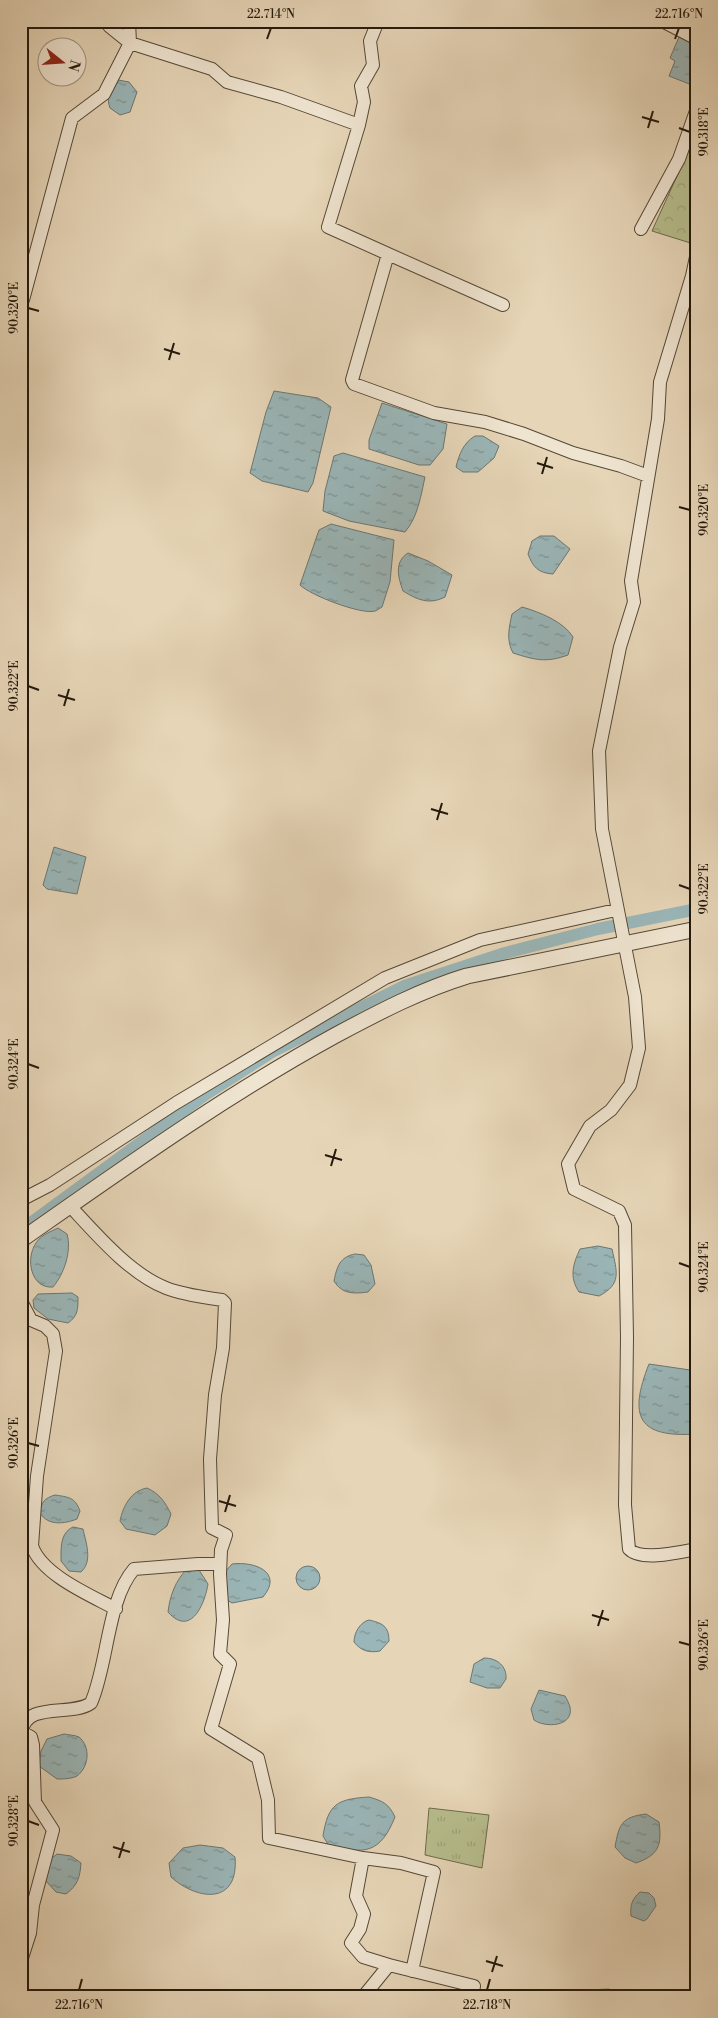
<svg xmlns="http://www.w3.org/2000/svg" width="718" height="2018" font-family="'Libre Bodoni',serif">
	<style>
		.grass { fill: url(#grass-tufts); stroke: #6e6b4c }
		.forest { fill: url(#forest-crowns); stroke: #6e6b4c }
		.water { fill: url(#water-ripples); stroke: #6b7773 }
		.lines { fill: none; stroke-linecap: round; stroke-linejoin: round }
		.canal { stroke: #9ab6b8; stroke-width: 12 }
		.minor-casing { stroke: #544837; stroke-width: 14 }
		.tertiary-casing { stroke: #544837; stroke-width: 17 }
		.minor { stroke: #efe4d0; stroke-width: 12 }
		.tertiary { stroke: #efe4d0; stroke-width: 15 }
		.ticks { fill: none; stroke: #24190c; stroke-width: 2 }
		.neatline { fill: none; stroke: #24190c; stroke-width: 2 }
		.ticks-label { font-size: 12px; text-anchor: middle; fill: #24190c }
	</style>
	<defs>
		<pattern id="grass-tufts" width="24" height="20" patternUnits="userSpaceOnUse" patternTransform="scale(1.25)"><rect width="24" height="20" fill="#b7bd8d"/><path d="M3 7l-1-3M5 7V3M7 7l1-3M15 17l-1-3M17 17v-4M19 17l1-3" fill="none" stroke="#9da278"/></pattern>
		<pattern id="forest-crowns" width="20" height="18" patternUnits="userSpaceOnUse" patternTransform="scale(1.25)"><rect width="20" height="18" fill="#b7bd8d"/><path d="M2 6a3 3 0 1 1 6 0M12 15a3 3 0 1 1 6 0" fill="none" stroke="#9da278"/></pattern>
		<pattern id="water-ripples" width="26" height="14" patternUnits="userSpaceOnUse" patternTransform="scale(1.25)"><rect width="26" height="14" fill="#9ab6b8"/><path d="M2 4q2-2 4 0t4 0M15 11q2-2 4 0t4 0" fill="none" stroke="#7d9394"/></pattern>
	</defs>
	<rect width="100%" height="100%" fill="#e6d5b7"/>
	<filter id="stains"><feTurbulence type="fractalNoise" baseFrequency=".004" numOctaves="4"/><feColorMatrix values="0 0 0 0 .2 0 0 0 0 .09 0 0 0 0 .02 0 0 0 .5 -.17"/></filter>
	<radialGradient id="worn" r=".72"><stop offset=".6" stop-color="#630" stop-opacity="0"/><stop offset="1" stop-color="#630" stop-opacity=".3"/></radialGradient>
	<path class="grass" d="M 429,1808 L 489,1815 L 482,1868 L 425,1855 Z"/>
	<path class="forest" d="M 697,132 L 697,245 L 652,231 Z"/>
	<path class="water" d="M 679,37 L 697,46 L 697,87 L 669,76 L 675,61 L 670,58 Z
		M 118,80 L 129,82 L 137,92 L 130,112 L 120,115 L 110,108 C 106,99 110,86 118,80 Z
		M 274,391 L 318,398 L 331,407 L 313,483 L 308,492 L 262,481 L 250,473 L 266,412 Z
		M 382,403 L 447,424 L 443,449 L 430,465 L 419,465 L 369,449 L 369,440 Z
		M 475,436 L 483,436 L 499,446 L 494,458 L 478,472 L 463,472 L 456,467 C 459,455 463,443 475,436 Z
		M 343,453 L 425,477 C 421,495 418,517 405,532 L 349,521 L 323,511 L 325,491 L 334,456 Z
		M 331,524 L 394,540 L 390,582 L 382,607 C 380,608 378,610 375,611 C 361,615 310,595 300,585 L 319,530 Z
		M 540,536 L 554,536 L 570,549 L 553,574 C 538,573 533,567 528,554 L 532,541 Z
		M 408,553 L 428,561 L 452,575 L 445,597 C 429,605 418,600 403,591 C 398,577 394,562 408,553 Z
		M 522,607 C 540,612 564,622 573,637 L 568,655 C 546,663 535,660 513,653 C 506,640 509,628 512,614 Z
		M 54,847 L 86,857 L 77,894 L 47,889 L 43,885 Z
		M 58,1228 L 67,1234 C 72,1251 64,1274 53,1287 C 31,1289 25,1259 36,1243 C 41,1235 50,1232 58,1228 Z
		M 598,1246 L 612,1249 C 617,1272 622,1284 599,1296 L 579,1292 C 569,1277 573,1264 580,1249 Z
		M 355,1254 L 364,1255 L 371,1265 L 375,1284 L 368,1292 C 353,1294 342,1294 334,1281 C 337,1266 340,1257 355,1254 Z
		M 72,1293 L 78,1297 C 78,1309 78,1316 68,1323 L 48,1319 L 34,1308 L 33,1300 L 38,1294 Z
		M 649,1364 L 697,1371 L 697,1434 C 638,1438 628,1417 649,1364 Z
		M 147,1488 C 160,1494 165,1502 171,1514 L 167,1526 L 155,1535 L 126,1529 L 120,1521 C 123,1506 131,1491 147,1488 Z
		M 55,1495 C 68,1497 75,1497 80,1511 L 77,1519 C 64,1524 48,1526 40,1513 C 41,1502 45,1498 55,1495 Z
		M 73,1527 L 83,1529 C 86,1543 93,1561 81,1572 L 69,1571 L 61,1561 C 61,1548 60,1533 73,1527 Z
		M 232,1564 C 254,1561 284,1572 263,1597 L 232,1603 L 227,1600 L 226,1571 Z
		M296 1578a12 12 0 1 1 24 0a12 12 0 1 1-24 0Z
		M 187,1569 L 199,1570 L 208,1584 C 205,1603 191,1638 168,1612 C 170,1596 175,1581 187,1569 Z
		M 697,1573 L 697,1607 L 692,1604 L 690,1590 Z
		M 369,1620 C 382,1623 389,1626 389,1641 L 380,1651 C 369,1653 361,1651 354,1642 C 354,1633 360,1622 369,1620 Z
		M 484,1658 C 497,1658 507,1666 506,1679 L 500,1688 L 487,1688 L 470,1682 L 474,1664 Z
		M 539,1690 L 565,1696 C 567,1699 569,1704 570,1707 C 574,1727 545,1728 534,1720 L 531,1709 Z
		M 64,1734 C 68,1735 75,1735 79,1737 C 91,1747 89,1767 77,1776 C 71,1779 63,1779 57,1779 L 39,1766 L 41,1751 L 47,1739 Z
		M 369,1797 C 383,1801 389,1804 395,1817 C 380,1854 365,1854 329,1846 L 323,1836 C 328,1804 337,1799 369,1797 Z
		M 646,1814 L 659,1822 C 662,1845 659,1855 636,1863 L 625,1858 L 615,1847 C 619,1825 621,1817 646,1814 Z
		M 200,1845 L 223,1848 L 235,1857 C 239,1905 198,1901 171,1877 L 169,1863 L 183,1848 Z
		M 57,1854 L 71,1856 L 81,1863 C 80,1877 78,1885 66,1894 L 56,1892 L 45,1880 L 47,1862 Z
		M 640,1892 L 649,1893 L 654,1898 L 656,1906 L 647,1919 L 644,1921 L 631,1916 C 630,1905 632,1899 640,1892 Z
		M 609,1989 L 623,1997 L 581,1997 L 588,1990 Z"/>
	<g class="lines">
		<path class="canal" d="M 21,1230 L 205,1095 L 272,1052 L 404,986 L 505,953 L 598,929 L 697,909"/>
		<g class="minor-casing">
			<path id="minor" d="M 109,21 L 109,26 L 130,43 L 212,69 L 227,82 L 281,97 L 359,125 L 328,227 L 388,254 L 352,380 L 354,384 L 434,413 L 485,422 L 524,434 L 573,453 L 621,466 L 648,476
				M 662,21 L 697,39
				M 359,125 L 364,102 L 361,86 L 373,65 L 370,41 L 378,21
				M 641,229 L 679,159 L 697,108
				M 697,252 L 692,276 L 660,382 L 658,419 L 631,581 L 634,602 L 620,647 L 599,751 L 602,829 L 635,997 L 639,1048 L 630,1085 L 611,1110 L 590,1126 L 568,1164 L 574,1189 L 619,1211 L 625,1225 L 627,1337 L 625,1505 L 629,1549 C 641,1562 681,1552 697,1549
				M 388,254 L 503,305
				M 23,300 L 72,118 L 104,94 L 130,43 L 129,21
				M 21,1200 L 50,1185 L 176,1103 L 385,978 L 480,940 L 616,910
				M 70,1206 C 96,1234 130,1274 166,1288 C 184,1295 203,1297 222,1300 L 225,1303 L 223,1348 L 215,1395 L 210,1459 L 212,1528 L 226,1535 L 221,1550 L 220,1574 L 223,1620 L 220,1654 L 230,1664 L 211,1729 L 258,1758 L 268,1800 L 269,1838 L 363,1858 L 401,1863 L 434,1872 L 412,1971
				M 21,1273 L 21,1279
				M 21,1301 L 31,1320 L 45,1326 L 53,1334 L 56,1351 L 37,1476 L 32,1546 C 42,1575 90,1595 116,1609
				M 363,1858 L 356,1896 L 364,1914 L 360,1929 L 351,1943 L 363,1957 L 389,1965 L 363,1997
				M 21,1961 L 30,1933 L 33,1905 L 53,1830 L 35,1802 L 33,1745 L 31,1737 L 22,1732 C 25,1701 72,1717 91,1703 C 108,1665 107,1600 134,1569 L 198,1564 L 220,1564
				M 389,1965 L 474,1986 L 472,1997"/>
		</g>
		<g class="tertiary-casing">
			<path id="tertiary" d="M 21,1240 C 124,1168 226,1095 336,1035 C 379,1012 421,990 467,976 L 697,929"/>
		</g>
		<use href="#minor" class="minor"/>
		<use href="#tertiary" class="tertiary"/>
	</g>
	<path class="ticks" d="M 267,39 L 271,28M 675,39 L 679,28M 642,117 L 659,122M 648,128 L 653,111M 679,128 L 690,132M 28,308 L 39,311M 164,349 L 180,354M 169,360 L 174,343M 537,463 L 553,468M 542,474 L 547,457M 679,507 L 690,510M 28,686 L 39,690M 58,695 L 75,700M 64,706 L 69,689M 431,809 L 448,814M 437,820 L 442,803M 679,885 L 690,889M 28,1064 L 39,1068M 325,1155 L 342,1160M 331,1166 L 336,1149M 679,1263 L 690,1267M 28,1443 L 39,1446M 219,1501 L 236,1506M 225,1512 L 230,1495M 592,1615 L 609,1620M 598,1626 L 603,1610M 679,1642 L 690,1645M 28,1821 L 39,1825M 113,1847 L 130,1852M 119,1858 L 124,1842M 486,1961 L 503,1966M 492,1972 L 497,1956M 79,1990 L 82,1979M 487,1990 L 490,1979"/>
	<rect width="718" height="2018" fill="none" stroke="#e6d5b7" stroke-width="55"/>
	<g transform="translate(62 62) rotate(107)"><circle r="24" fill="#efe4d0" stroke="#9e9382"/>
	<path d="M0-4L9 19L0 12L-9 19Z" fill="#8f2418"/>
	<text y="-8" font-size="14" font-weight="bold" text-anchor="middle" fill="#24190c">N</text>
	</g>
	<rect x="28" y="28" width="662" height="1962" class="neatline"/>
	<g class="ticks-label">
		<text x="271" y="18">22.714°N</text>
		<text x="679" y="18">22.716°N</text>
		<text transform="translate(704 132) rotate(-90)" y="4">90.318°E</text>
		<text transform="translate(14 308) rotate(-90)" y="4">90.320°E</text>
		<text transform="translate(704 510) rotate(-90)" y="4">90.320°E</text>
		<text transform="translate(14 686) rotate(-90)" y="4">90.322°E</text>
		<text transform="translate(704 889) rotate(-90)" y="4">90.322°E</text>
		<text transform="translate(14 1064) rotate(-90)" y="4">90.324°E</text>
		<text transform="translate(704 1267) rotate(-90)" y="4">90.324°E</text>
		<text transform="translate(14 1443) rotate(-90)" y="4">90.326°E</text>
		<text transform="translate(704 1645) rotate(-90)" y="4">90.326°E</text>
		<text transform="translate(14 1821) rotate(-90)" y="4">90.328°E</text>
		<text x="79" y="2009">22.716°N</text>
		<text x="487" y="2009">22.718°N</text>
	</g>
	<rect width="100%" height="100%" filter="url(#stains)"/>
	<rect width="100%" height="100%" fill="url(#worn)"/>
</svg>
